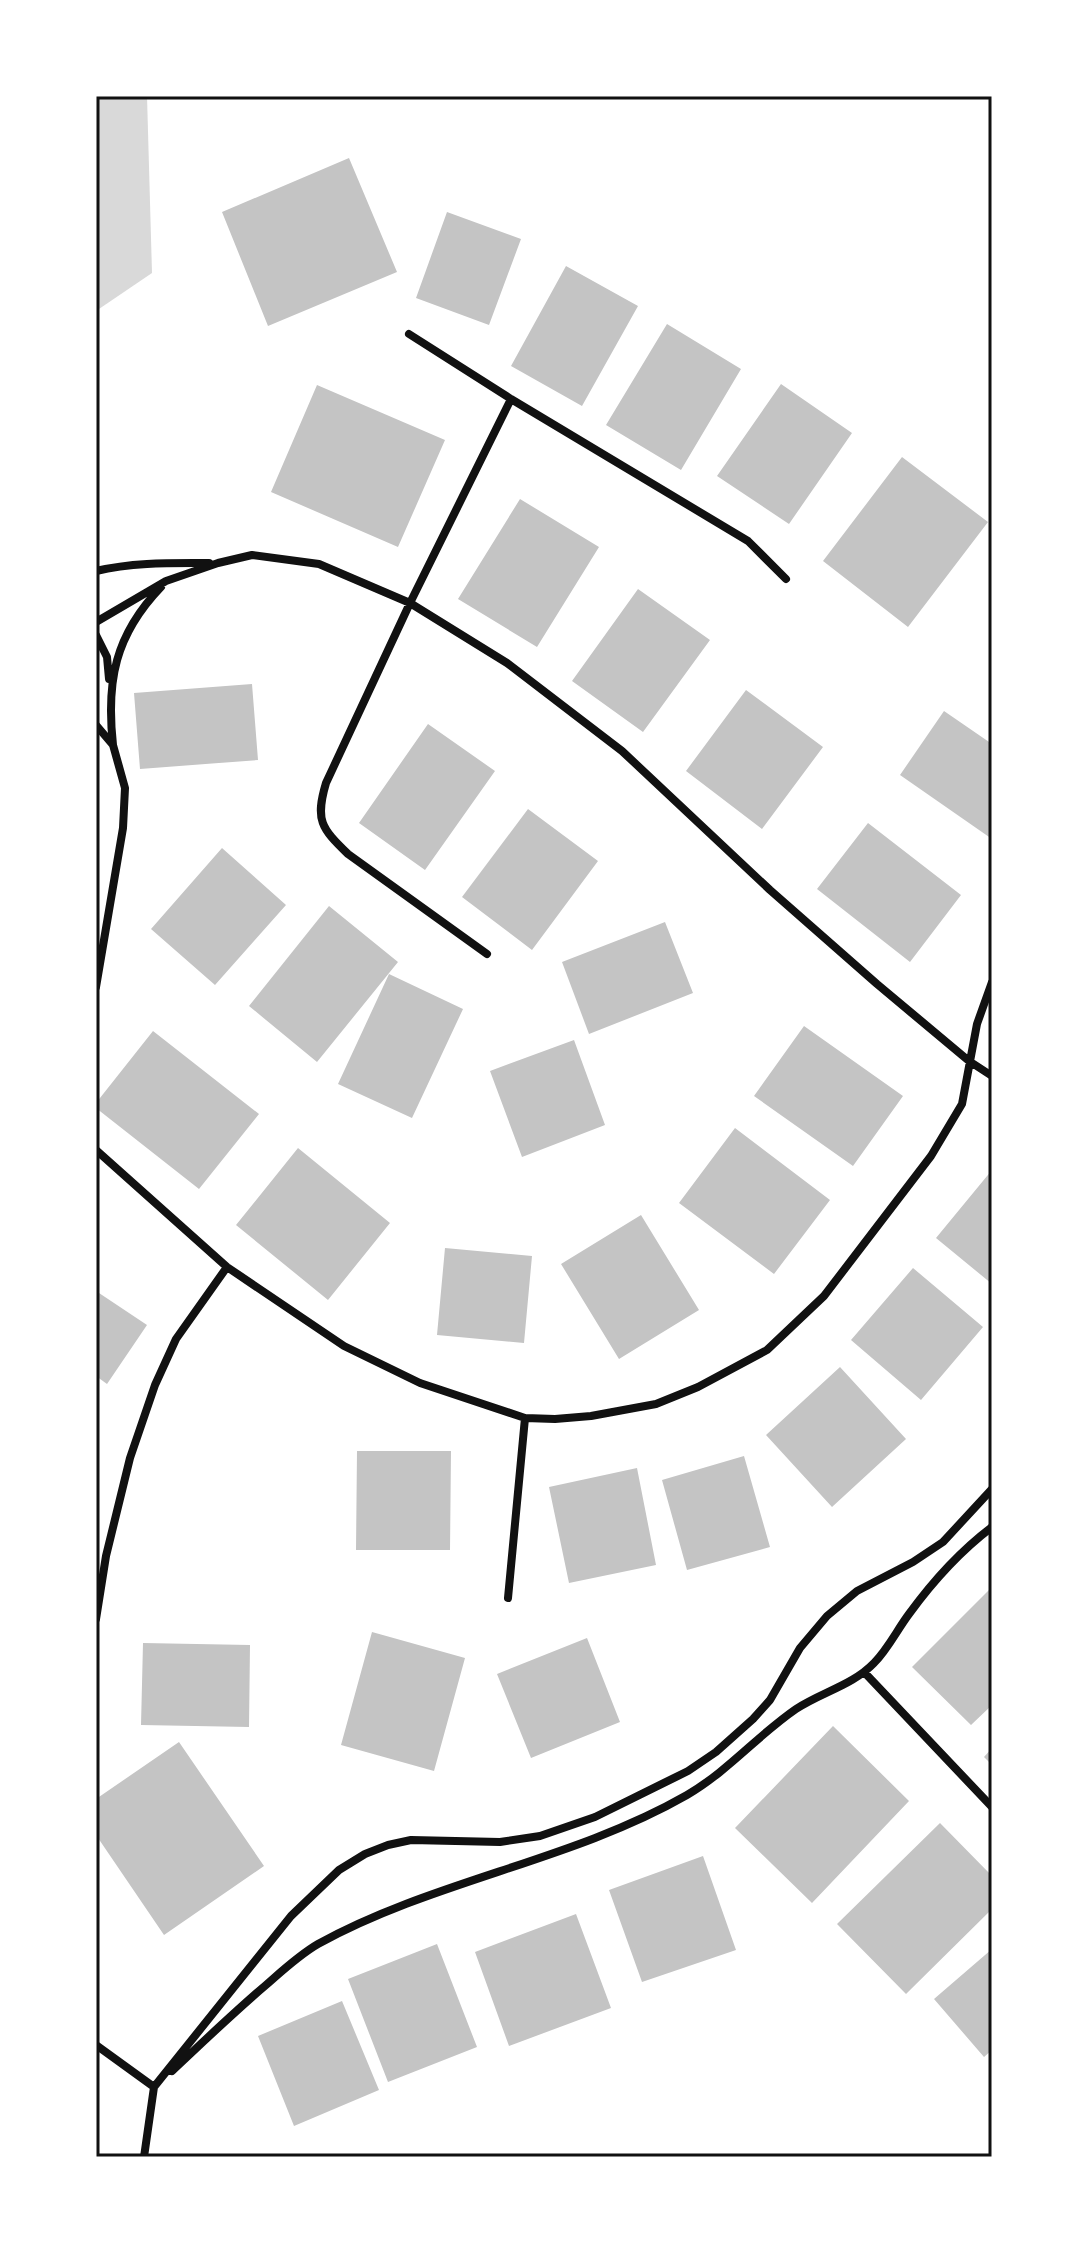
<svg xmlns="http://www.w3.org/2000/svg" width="1088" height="2253" font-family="'Archivo Narrow',sans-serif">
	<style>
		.water { fill: #d9d9d9 }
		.building { fill: #c4c4c4 }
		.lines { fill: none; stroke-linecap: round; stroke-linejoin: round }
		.minor { stroke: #111; stroke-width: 8 }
		.neatline { fill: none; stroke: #111; stroke-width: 3 }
	</style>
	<rect width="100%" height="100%" fill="#fff"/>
	<path class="water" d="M 96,96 L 147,96 L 152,273 L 96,311 Z"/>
	<path class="building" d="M 349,158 L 397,272 L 268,326 L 222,212 Z
		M 447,212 L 521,239 L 489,325 L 416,298 Z
		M 566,266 L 638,306 L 582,406 L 511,366 Z
		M 667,324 L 741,369 L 681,470 L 606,425 Z
		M 781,384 L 852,433 L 789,524 L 717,476 Z
		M 317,385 L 445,440 L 398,547 L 271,492 Z
		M 902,457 L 988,522 L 908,627 L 823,561 Z
		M 520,499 L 599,547 L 537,647 L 458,599 Z
		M 638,589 L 710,640 L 643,732 L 572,681 Z
		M 252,684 L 258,760 L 140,769 L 134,693 Z
		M 746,690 L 823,747 L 762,829 L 686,771 Z
		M 944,711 L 992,744 L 992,839 L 900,775 Z
		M 428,724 L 495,771 L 425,870 L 359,823 Z
		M 528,809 L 598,861 L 532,950 L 462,897 Z
		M 868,823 L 961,895 L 910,962 L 817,889 Z
		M 222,848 L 286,905 L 215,985 L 151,929 Z
		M 329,906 L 398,962 L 317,1062 L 249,1006 Z
		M 665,922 L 693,993 L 589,1034 L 562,962 Z
		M 389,974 L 463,1009 L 412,1118 L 338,1084 Z
		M 804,1026 L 903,1096 L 853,1166 L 754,1096 Z
		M 153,1031 L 259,1114 L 199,1189 L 96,1108 L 96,1103 Z
		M 574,1040 L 605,1125 L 522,1157 L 490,1071 Z
		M 735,1128 L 830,1200 L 774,1274 L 679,1203 Z
		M 298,1148 L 390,1223 L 328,1300 L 236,1225 Z
		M 992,1170 L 992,1284 L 936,1238 Z
		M 641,1215 L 699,1310 L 619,1359 L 561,1264 Z
		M 445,1248 L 532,1256 L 524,1343 L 437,1335 Z
		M 913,1268 L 983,1327 L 921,1400 L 851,1340 Z
		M 96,1291 L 147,1325 L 107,1384 L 96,1376 Z
		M 840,1367 L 906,1439 L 832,1507 L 766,1435 Z
		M 357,1451 L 451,1451 L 450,1550 L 356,1550 Z
		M 744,1456 L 770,1547 L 687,1570 L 662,1480 Z
		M 637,1468 L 656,1565 L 569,1583 L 549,1487 Z
		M 992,1587 L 992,1705 L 971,1725 L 912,1667 Z
		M 372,1632 L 465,1658 L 434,1771 L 341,1745 Z
		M 587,1638 L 620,1722 L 531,1758 L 497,1674 Z
		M 143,1643 L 250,1645 L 249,1727 L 141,1725 Z
		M 833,1726 L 909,1801 L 812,1903 L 735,1828 Z
		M 179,1742 L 264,1866 L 164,1935 L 96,1835 L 96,1799 Z
		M 992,1748 L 992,1765 L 984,1757 Z
		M 940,1823 L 992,1876 L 992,1909 L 906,1994 L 837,1924 Z
		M 703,1856 L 736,1950 L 642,1982 L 609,1890 Z
		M 576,1914 L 611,2008 L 509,2046 L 475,1952 Z
		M 437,1944 L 477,2047 L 388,2082 L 348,1979 Z
		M 992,1949 L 992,2050 L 984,2057 L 934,1999 Z
		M 342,2001 L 379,2090 L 294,2126 L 258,2036 Z"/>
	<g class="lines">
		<path class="minor" d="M 409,334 L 511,399 L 748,541 L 786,579
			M 96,571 C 133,562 171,563 209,563
			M 96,622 L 166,581 L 218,563 L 252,555 L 319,564 L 410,603 L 507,663 L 622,751 L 770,890 L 877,984 L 969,1061 L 992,1076
			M 96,635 L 107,657 L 109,679
			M 96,725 L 113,745 C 106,681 115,635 161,587
			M 487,954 L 348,854 C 321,828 315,820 326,783 L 410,603 L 511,399
			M 96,987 L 123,828 L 125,788 L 113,745
			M 96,1150 L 227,1267 L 344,1346 L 420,1383 L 525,1418 L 555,1419 L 591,1416 L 656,1404 L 698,1387 L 767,1350 L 824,1296 L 931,1156 L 962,1104 L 977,1024 L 992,982
			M 508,1598 L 525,1418
			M 96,1619 L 106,1556 L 130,1458 L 155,1385 L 176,1339 L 227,1267
			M 864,1672 L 992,1807
			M 96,2045 L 154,2087
			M 172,2071 C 203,2042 233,2013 266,1985 C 282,1971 299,1955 318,1944 C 434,1880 572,1861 687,1795 C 728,1771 758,1735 796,1709 C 822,1692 853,1685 874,1663 C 888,1649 897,1630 909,1614 C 933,1581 959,1552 992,1527
			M 144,2157 L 154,2087 L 291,1916 L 339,1870 L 365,1854 L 388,1845 L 411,1840 L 500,1842 L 540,1836 L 595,1817 L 688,1771 L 716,1752 L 753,1719 L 770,1700 L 800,1648 L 827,1616 L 857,1591 L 913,1562 L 943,1542 L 992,1489"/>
	</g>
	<rect width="1088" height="2253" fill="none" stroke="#ffffff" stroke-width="196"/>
	<rect x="98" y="98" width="892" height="2057" class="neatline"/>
</svg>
